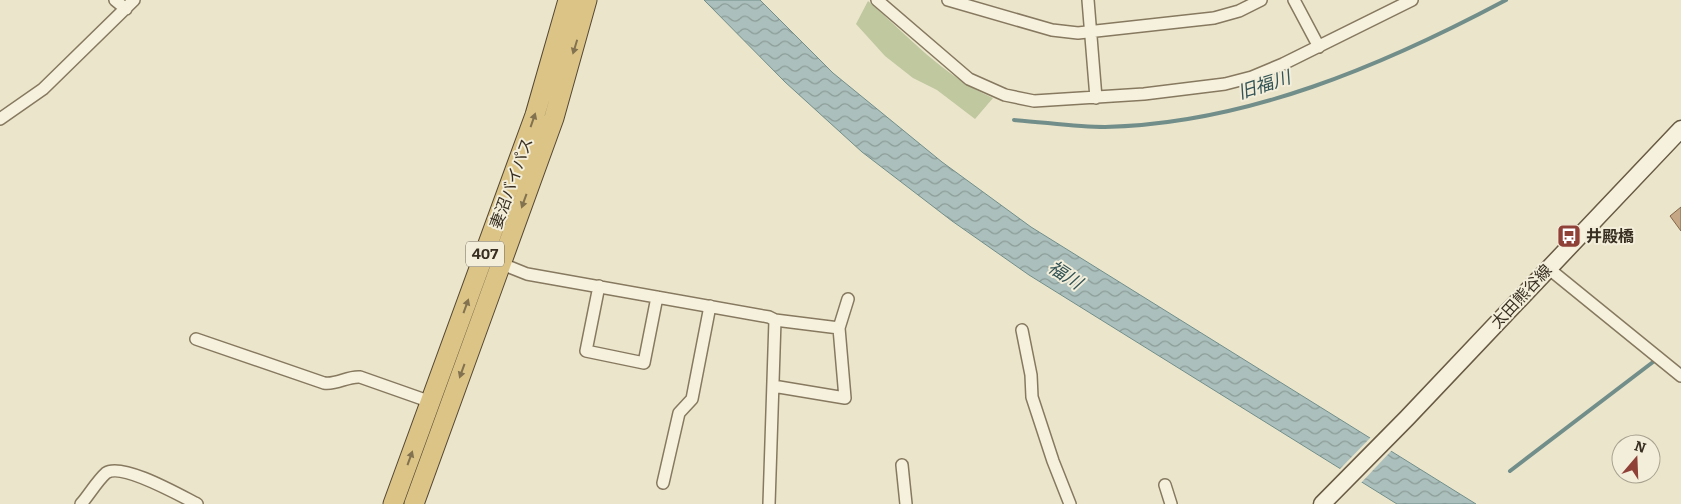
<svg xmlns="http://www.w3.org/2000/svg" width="1681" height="504" font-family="Bitter,'Noto Sans JP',serif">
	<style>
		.green { fill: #bfc89f }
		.water { fill: url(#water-waves); stroke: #728e8a }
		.pier { fill: #ebe5cb }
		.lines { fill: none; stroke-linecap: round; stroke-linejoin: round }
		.stream { stroke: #728e8a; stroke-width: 4 }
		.building { fill: #c5a785; stroke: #836649 }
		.minor-casing { stroke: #867960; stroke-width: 14 }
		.secondary-casing { stroke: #685a43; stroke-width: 19 }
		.trunk-casing { stroke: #544734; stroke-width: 21 }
		.minor { stroke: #f6f1dd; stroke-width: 11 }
		.secondary { stroke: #f6f1dd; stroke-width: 16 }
		.trunk { stroke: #dcc486; stroke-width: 19 }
		.oneway { fill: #82724f }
		.labels { text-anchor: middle; stroke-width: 4; stroke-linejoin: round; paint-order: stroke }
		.shield { fill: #f3eeda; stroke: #706859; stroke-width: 1 }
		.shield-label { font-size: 15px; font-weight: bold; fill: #382f22 }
		.street-label { font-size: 16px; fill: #382f22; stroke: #f3eeda }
		.poi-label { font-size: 16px; font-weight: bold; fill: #382f22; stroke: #f3eeda; text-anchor: start }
		.water-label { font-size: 18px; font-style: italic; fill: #335456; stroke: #f3eeda }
	</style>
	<defs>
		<pattern id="water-waves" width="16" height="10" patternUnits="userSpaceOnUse" patternTransform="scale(1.25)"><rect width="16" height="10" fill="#abc0bc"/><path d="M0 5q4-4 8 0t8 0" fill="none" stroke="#8c9c98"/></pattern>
	</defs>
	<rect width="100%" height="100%" fill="#ebe5cb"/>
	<path class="green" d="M 868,1 C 907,35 944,77 993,98 L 975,119 L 937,90 L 913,78 L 885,56 L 856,24 Z"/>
	<path class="water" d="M 704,0 L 760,0 L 833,73 L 942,162 L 1031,227 L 1476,504 L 1397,504 L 1029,275 L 952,221 L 862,152 L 785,82 Z"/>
	<path class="pier" d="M 1372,436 L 1393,449 L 1360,484 L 1338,471 Z"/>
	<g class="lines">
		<path class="stream" d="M 1014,120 C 1044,122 1075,127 1105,127 C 1246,124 1384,65 1506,0
			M 1510,471 L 1653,362"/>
	</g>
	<path class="building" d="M 1681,207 L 1681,231 L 1670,216 Z"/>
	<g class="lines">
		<g class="minor-casing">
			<path id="minor" d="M 115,0 L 126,9
				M 877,0 L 969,79 L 1005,95 L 1034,101 L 1144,94 L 1225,84 L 1252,77 L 1283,64 L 1412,0
				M 948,0 L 1052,30 L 1078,33 L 1214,18 L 1239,11 L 1261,0
				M 1088,0 L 1096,98
				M 1294,0 L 1319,47
				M 0,119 L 43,89 L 134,0
				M 502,264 L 527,274 L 769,317 L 775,320 L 769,504
				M 1548,268 L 1681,376
				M 599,286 L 586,351 L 644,363 L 657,297
				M 775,320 L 839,328
				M 1022,330 L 1031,375 L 1032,397 L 1053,461 L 1070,504
				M 196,339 L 324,383 C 337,385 347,376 360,377 L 431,402
				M 773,386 L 845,398 L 839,328 L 848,299
				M 902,465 L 906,504
				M 663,483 L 679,413 L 692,399 L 710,306
				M 1165,485 L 1171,504
				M 81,504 C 89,495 97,481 106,473 C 122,462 181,496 197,504"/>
		</g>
		<g class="secondary-casing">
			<path id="secondary" d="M 1322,504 L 1407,418 L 1681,129"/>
		</g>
		<g class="trunk-casing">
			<path id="trunk" d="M 393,504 L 535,115 L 568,0
				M 414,504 L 554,118 L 587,0"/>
		</g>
		<use href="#minor" class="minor"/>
		<use href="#secondary" class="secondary"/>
		<use href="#trunk" class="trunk"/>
	</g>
	<defs><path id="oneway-solid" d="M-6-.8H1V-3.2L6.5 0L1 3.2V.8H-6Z" transform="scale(1.25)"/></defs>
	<g class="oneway">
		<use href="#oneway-solid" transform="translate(575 47) rotate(107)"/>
		<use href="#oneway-solid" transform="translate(533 120) rotate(-71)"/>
		<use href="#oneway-solid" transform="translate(524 201) rotate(110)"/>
		<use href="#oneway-solid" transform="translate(466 306) rotate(-70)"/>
		<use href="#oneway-solid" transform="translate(462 371) rotate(110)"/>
		<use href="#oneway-solid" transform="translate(410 458) rotate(-70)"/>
	</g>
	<defs>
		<g id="bus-square" transform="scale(1.25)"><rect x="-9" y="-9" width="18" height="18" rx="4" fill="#8f4037" stroke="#f3eeda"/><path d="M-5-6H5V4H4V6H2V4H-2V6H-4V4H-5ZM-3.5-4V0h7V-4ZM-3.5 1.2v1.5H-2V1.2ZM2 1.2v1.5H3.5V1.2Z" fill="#fff"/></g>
	</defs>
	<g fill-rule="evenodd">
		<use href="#bus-square" x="1569" y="236"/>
	</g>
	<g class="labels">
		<rect class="shield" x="466" y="241.5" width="38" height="25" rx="4"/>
		<g class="shield-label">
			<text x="485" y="259">407</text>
		</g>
		<g class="street-label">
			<text transform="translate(511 183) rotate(-70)" y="6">妻沼バイパス</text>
			<text transform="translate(1521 296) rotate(-47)" y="6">太田熊谷線</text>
		</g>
		<g class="poi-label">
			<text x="1586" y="242">井殿橋</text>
		</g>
		<g class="water-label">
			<text transform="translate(1264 85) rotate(-18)" y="6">旧福川</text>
			<text transform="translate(1065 275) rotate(33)" y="6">福川</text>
		</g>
	</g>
	<g transform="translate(1636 459) rotate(19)"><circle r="24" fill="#f3eeda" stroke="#a8a290"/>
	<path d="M0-4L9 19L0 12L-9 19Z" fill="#8f4037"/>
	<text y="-8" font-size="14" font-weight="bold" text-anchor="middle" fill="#382f22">N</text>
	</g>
</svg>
